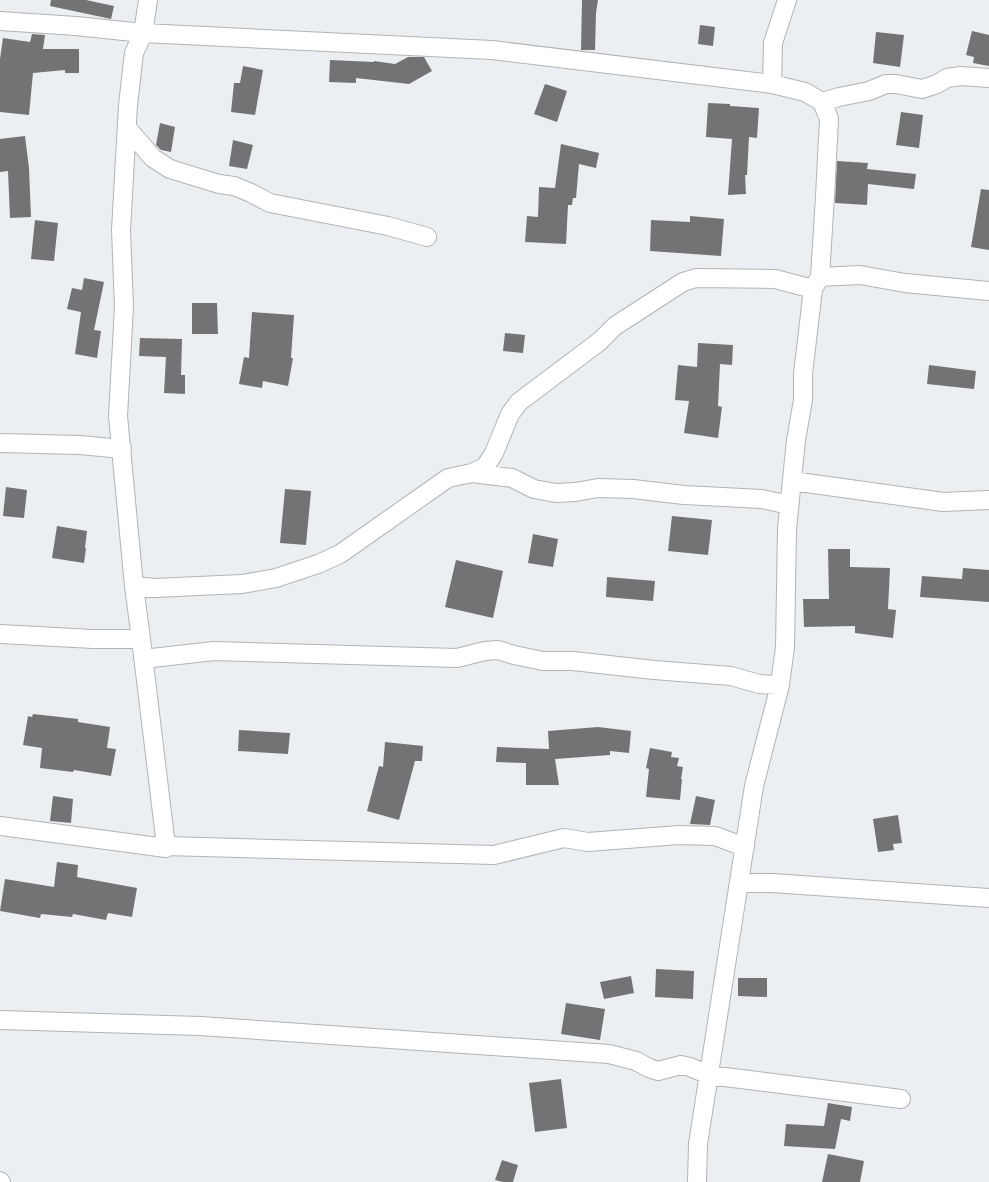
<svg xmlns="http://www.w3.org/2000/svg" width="989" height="1182" font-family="'Archivo Narrow',sans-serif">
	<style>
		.building { fill: #737375 }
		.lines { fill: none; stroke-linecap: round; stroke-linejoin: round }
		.street-casing { stroke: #b1b3b6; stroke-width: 20 }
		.street { stroke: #fff; stroke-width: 18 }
	</style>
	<rect width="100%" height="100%" fill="#eceff1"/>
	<path class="building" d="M 51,0 L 86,0 L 114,6 L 111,19 L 50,6 Z
		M 582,0 L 598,0 L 596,13 L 595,50 L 581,50 Z
		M 700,25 L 715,27 L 713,46 L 698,44 Z
		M 972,31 L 989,35 L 989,66 L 973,63 L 974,57 L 966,55 Z
		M 876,32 L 904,35 L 900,67 L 873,63 Z
		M 32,34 L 45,35 L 43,49 L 79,49 L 79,73 L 65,73 L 65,70 L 33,73 L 29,115 L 0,112 L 0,59 L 3,38 L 30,42 Z
		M 408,57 L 424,57 L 432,71 L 409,84 L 356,78 L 356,83 L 329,82 L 330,60 L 374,62 L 374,61 L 395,64 Z
		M 243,66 L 263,70 L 255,115 L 231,112 L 234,83 L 240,83 Z
		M 545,84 L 567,91 L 557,122 L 534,114 Z
		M 708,103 L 730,104 L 730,106 L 759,108 L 757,138 L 749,137 L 747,175 L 745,175 L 746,194 L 728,195 L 732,139 L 706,137 Z
		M 901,112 L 923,115 L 919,148 L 896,145 Z
		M 160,123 L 175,127 L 171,152 L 161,150 L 156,145 Z
		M 25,136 L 29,168 L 31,217 L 10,218 L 8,171 L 0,172 L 0,139 Z
		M 233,140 L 253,145 L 247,169 L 229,166 Z
		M 561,144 L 599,153 L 596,168 L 579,164 L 576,198 L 573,198 L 572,205 L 568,205 L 566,244 L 525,242 L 527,216 L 538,217 L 539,187 L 555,188 Z
		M 837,161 L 868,163 L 867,169 L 916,174 L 914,189 L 868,184 L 867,205 L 835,203 Z
		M 981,189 L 989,190 L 989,250 L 971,247 Z
		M 690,216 L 724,219 L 721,256 L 650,251 L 651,220 L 690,222 Z
		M 35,220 L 58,223 L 54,261 L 31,259 Z
		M 84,278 L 104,282 L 94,330 L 101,331 L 97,358 L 75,354 L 81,312 L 67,309 L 72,288 L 82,290 Z
		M 192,303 L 217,303 L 218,334 L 192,334 Z
		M 252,312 L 294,315 L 291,358 L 293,358 L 288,386 L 263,381 L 262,388 L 239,384 L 244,357 L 249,358 Z
		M 505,333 L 525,335 L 523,353 L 503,351 Z
		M 140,338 L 182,339 L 181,375 L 185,375 L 185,394 L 164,393 L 166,357 L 139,356 Z
		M 698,343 L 733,345 L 732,365 L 720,364 L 718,406 L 722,407 L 718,438 L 684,433 L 689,401 L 675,400 L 678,365 L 697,367 Z
		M 929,365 L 976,371 L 974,389 L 927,384 Z
		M 6,487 L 27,490 L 24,518 L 3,516 Z
		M 285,489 L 311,491 L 306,545 L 280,543 Z
		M 672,516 L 712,520 L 708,555 L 668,551 Z
		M 57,526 L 87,531 L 85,548 L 86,548 L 84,563 L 52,558 Z
		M 533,534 L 558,539 L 553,567 L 528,563 Z
		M 828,549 L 850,549 L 850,567 L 890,568 L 888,609 L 896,610 L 893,638 L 855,633 L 855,626 L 804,627 L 803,599 L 829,599 Z
		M 456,560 L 503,571 L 493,618 L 445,607 Z
		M 963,568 L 989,570 L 989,602 L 920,597 L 922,576 L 962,579 Z
		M 607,577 L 655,581 L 653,601 L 606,597 Z
		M 33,714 L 78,719 L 78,722 L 110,727 L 107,748 L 116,749 L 111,776 L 74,770 L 73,772 L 40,768 L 42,748 L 23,745 L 28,716 L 32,717 Z
		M 598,727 L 631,731 L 629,753 L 610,751 L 610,755 L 555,759 L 559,785 L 526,785 L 526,763 L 496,762 L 497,747 L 549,749 L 548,731 Z
		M 239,730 L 290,733 L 288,754 L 238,751 Z
		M 385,742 L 423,746 L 422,761 L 415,761 L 399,820 L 367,811 L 379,766 L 383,767 Z
		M 650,748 L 672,752 L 671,757 L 679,758 L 677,766 L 683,767 L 681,779 L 682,779 L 680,800 L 646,797 L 649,769 L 646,768 Z
		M 53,796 L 73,799 L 71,823 L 50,821 Z
		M 696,796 L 715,800 L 710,825 L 690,824 Z
		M 898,815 L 902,843 L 893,844 L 894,850 L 878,852 L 873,819 Z
		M 57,862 L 78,865 L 77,877 L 137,888 L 132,917 L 108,913 L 106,920 L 73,914 L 72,917 L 41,914 L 40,918 L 0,911 L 5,879 L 54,887 Z
		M 656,969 L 694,971 L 693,999 L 655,997 Z
		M 631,976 L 634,993 L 604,999 L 600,982 Z
		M 738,978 L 767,978 L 767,997 L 738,996 Z
		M 566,1003 L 605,1009 L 600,1040 L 561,1034 Z
		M 561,1079 L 567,1128 L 535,1132 L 529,1083 Z
		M 828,1103 L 852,1107 L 850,1121 L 841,1119 L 835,1149 L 784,1146 L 786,1124 L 824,1126 Z
		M 828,1154 L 864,1161 L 860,1182 L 822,1182 Z
		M 502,1160 L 518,1165 L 513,1182 L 503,1182 L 495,1180 Z"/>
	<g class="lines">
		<g class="street-casing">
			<path id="street" d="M 148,0 L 143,33 L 134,53 L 128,105 L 121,230 L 124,307 L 118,416 L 134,586 L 141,639 L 166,846
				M 0,21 L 76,26 L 143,33 L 492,50 L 772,84 L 805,92 L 822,102 L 829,119 L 825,196 L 820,277 L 813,289 L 803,374 L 803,400 L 796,440 L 787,529 L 785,647 L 780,685 L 754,786 L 698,1144 L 697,1182
				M 772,84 L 773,43 L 787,0
				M 822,102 L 839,97 L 869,91 L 886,84 L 896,84 L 922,89 L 937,84 L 947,78 L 961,76 L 989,78
				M 127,128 L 153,158 L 170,169 L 219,184 L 234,186 L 251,193 L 270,203 L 388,226 L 427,237
				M 820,277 L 860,275 L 905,283 L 989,291
				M 0,443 L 80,445 L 122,449
				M 472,473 L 485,467 L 494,453 L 510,414 L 519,402 L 600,341 L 615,326 L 683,282 L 696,278 L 775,279 L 813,289
				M 792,481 L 943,502 L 989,500
				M 134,586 L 155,588 L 242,584 L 276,578 L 318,564 L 340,554 L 448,478 L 472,473 L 512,478 L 534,489 L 556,493 L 575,492 L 598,488 L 633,489 L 684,495 L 762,499 L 789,505
				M 0,634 L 93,639 L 141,639
				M 143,659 L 214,651 L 457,658 L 485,651 L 498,650 L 514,655 L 543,661 L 573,661 L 654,670 L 731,676 L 759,684 L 780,685
				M 0,826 L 166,848 L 166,846 L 494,855 L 564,838 L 588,842 L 679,835 L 715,836 L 745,847
				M 739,883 L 772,883 L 989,898
				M 0,1020 L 200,1026 L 609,1054 L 636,1061 L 649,1068 L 658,1071 L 681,1065 L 690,1067 L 709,1075 L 901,1099
				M 0,1181 L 1,1182"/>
		</g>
		<use href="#street" class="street"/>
	</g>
</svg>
